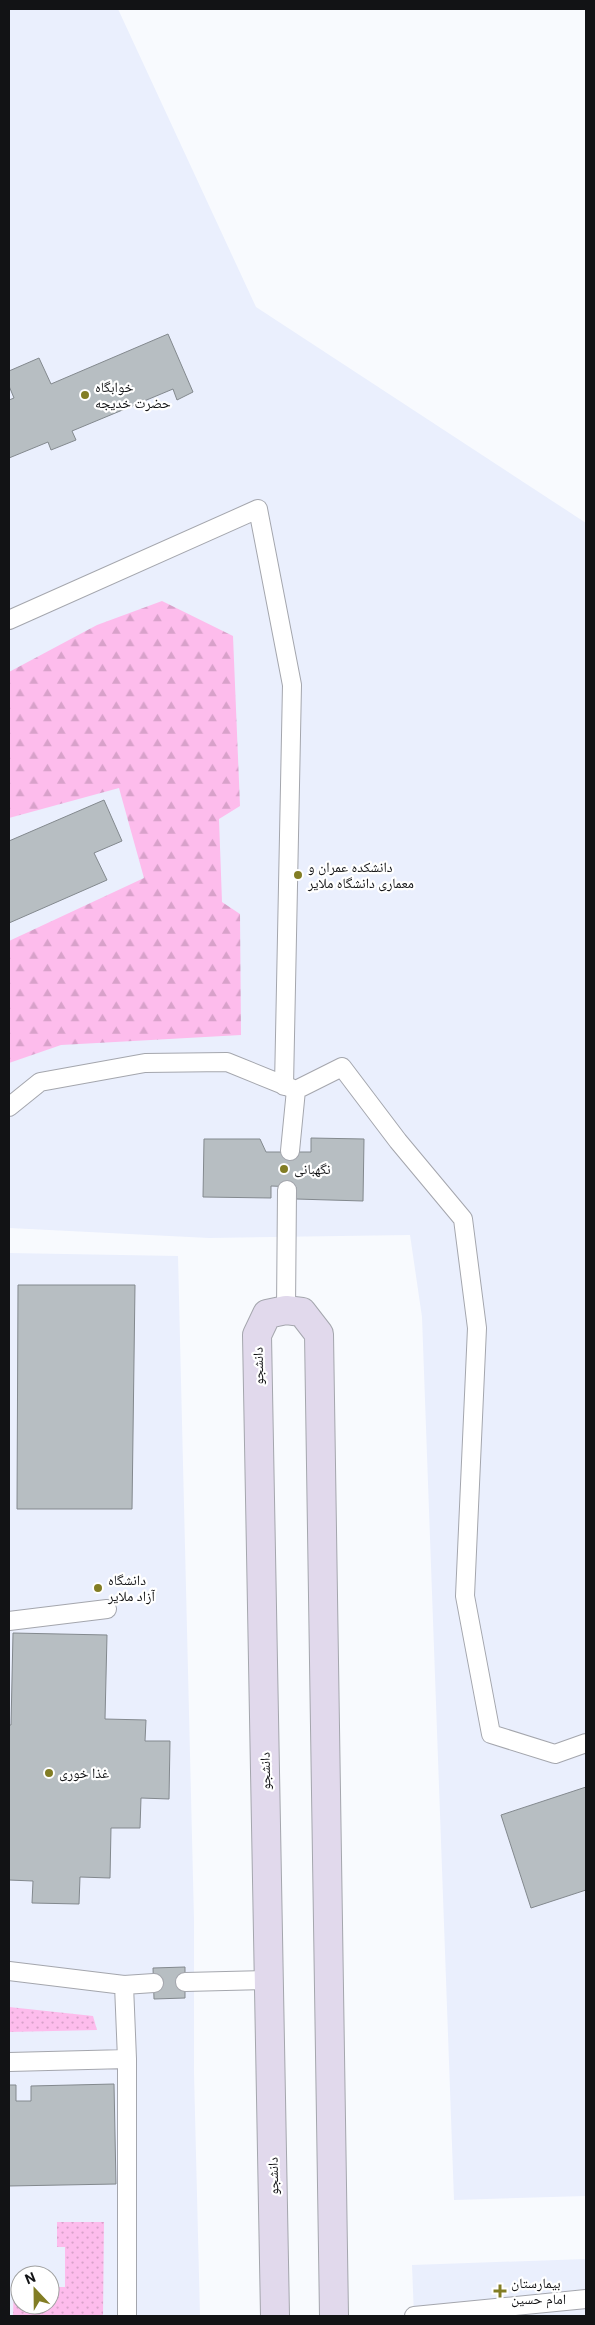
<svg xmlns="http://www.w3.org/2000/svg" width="595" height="2325" font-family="Roboto,'Noto Naskh Arabic',sans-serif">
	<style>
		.built { fill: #eaeffd; fill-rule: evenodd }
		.grass { fill: url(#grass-dots) }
		.forest { fill: url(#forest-firs) }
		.building { fill: #b7bec2; stroke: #83898e }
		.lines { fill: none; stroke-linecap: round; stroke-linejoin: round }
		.service-casing { stroke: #a4a6ad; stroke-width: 20 }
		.secondary-casing { stroke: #a4a6ad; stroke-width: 30 }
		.service { stroke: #fff; stroke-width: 18 }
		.secondary { stroke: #e1d9ec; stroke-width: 28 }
		.poi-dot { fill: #827d24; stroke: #fff; stroke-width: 2 }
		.labels { text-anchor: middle; stroke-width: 4.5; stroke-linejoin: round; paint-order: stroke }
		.poi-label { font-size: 14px; fill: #121315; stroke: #fff; text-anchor: start }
		.street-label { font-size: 14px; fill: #121315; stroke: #fff }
	</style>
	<defs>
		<pattern id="grass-dots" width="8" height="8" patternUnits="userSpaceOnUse" patternTransform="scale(1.25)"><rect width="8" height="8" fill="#fdbcec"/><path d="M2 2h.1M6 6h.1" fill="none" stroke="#d8a1ca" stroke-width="1.8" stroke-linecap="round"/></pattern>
		<pattern id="forest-firs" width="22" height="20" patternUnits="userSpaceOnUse" patternTransform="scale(1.25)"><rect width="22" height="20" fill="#fdbcec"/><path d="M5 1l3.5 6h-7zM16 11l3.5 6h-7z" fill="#d8a1ca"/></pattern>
	</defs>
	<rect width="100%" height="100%" fill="#f8fafe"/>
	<path class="built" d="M 9,9 L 118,9 L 256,307 L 586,523 L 586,2196 L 454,2200 L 422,1317 L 410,1235 L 209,1238 L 9,1228 Z
		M 9,1253 L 178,1256 L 194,1920 L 194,2073 L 200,2316 L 9,2316 ZM 20,2275 L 50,2275 L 50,2305 L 20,2305 Z
		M 586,2259 L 586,2316 L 414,2316 L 412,2265 Z"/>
	<path class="grass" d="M 9,2007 L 93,2016 L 97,2030 L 9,2032 Z
		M 57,2222 L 104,2222 L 103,2316 L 13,2316 L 14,2287 L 20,2287 L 20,2305 L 50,2305 L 50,2287 L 65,2287 L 65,2247 L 57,2247 Z"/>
	<path class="forest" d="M 162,601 L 233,636 L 240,806 L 219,819 L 222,902 L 240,914 L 241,1035 L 61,1045 L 9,1063 L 9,941 L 144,878 L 119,788 L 9,818 L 9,672 L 97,625 Z"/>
	<path class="building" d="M 168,334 L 193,392 L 177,400 L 173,389 L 72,431 L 76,440 L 51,450 L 48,442 L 9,458 L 9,400 L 14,398 L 9,386 L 9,371 L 39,358 L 51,384 Z
		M 104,800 L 122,841 L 94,853 L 107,880 L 9,923 L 9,841 Z
		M 311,1138 L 364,1139 L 363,1201 L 296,1199 L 296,1187 L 271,1186 L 271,1198 L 203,1197 L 204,1139 L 260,1139 L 266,1152 L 311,1152 Z
		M 18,1285 L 135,1285 L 132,1509 L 17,1509 Z
		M 13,1633 L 107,1635 L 105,1719 L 146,1720 L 145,1741 L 170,1741 L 169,1799 L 141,1798 L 140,1828 L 111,1828 L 110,1878 L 80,1877 L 79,1904 L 32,1903 L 33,1881 L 9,1880 L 9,1725 L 11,1725 Z
		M 586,1787 L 586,1890 L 531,1908 L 501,1815 Z
		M 185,1967 L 185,1998 L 154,1999 L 153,1968 Z
		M 114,2084 L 116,2184 L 9,2186 L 9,2085 L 16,2085 L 16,2101 L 31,2101 L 31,2086 Z"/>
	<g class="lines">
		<g class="service-casing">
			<path id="service" d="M 9,620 L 258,509 L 292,685 L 284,1086
				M 9,1107 L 40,1082 L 145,1063 L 227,1062 L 296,1090 L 342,1067 L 398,1141 L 463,1219 L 477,1328 L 465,1596 L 491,1734 L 555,1754 L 586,1743
				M 290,1151 L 296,1090
				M 286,1310 L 287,1190
				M 9,1621 L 107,1609
				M 9,1971 L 124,1985 L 154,1983
				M 185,1982 L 269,1980
				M 124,1985 L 127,2059 L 127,2316
				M 9,2062 L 127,2059
				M 414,2316 L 586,2299"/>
		</g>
		<g class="secondary-casing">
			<path id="secondary" d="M 275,2316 L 257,1335 L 267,1314 L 286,1310 L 302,1312 L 319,1334 L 334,2316"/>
		</g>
		<use href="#service" class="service"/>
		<use href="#secondary" class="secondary"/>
	</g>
	<g class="poi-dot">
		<circle cx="85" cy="395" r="5"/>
		<circle cx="298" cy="875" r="5"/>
		<circle cx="284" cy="1169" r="5"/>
		<circle cx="98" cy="1588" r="5"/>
		<circle cx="49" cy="1773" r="5"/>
		<path d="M497.5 2283.5h5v5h5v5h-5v5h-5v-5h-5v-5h5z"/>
	</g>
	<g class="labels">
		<g class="poi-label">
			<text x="95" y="392">خوابگاه<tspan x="95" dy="16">حضرت خدیجه</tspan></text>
			<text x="308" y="872">دانشکده عمران و<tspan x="308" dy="16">معماری دانشگاه ملایر</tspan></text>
			<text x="294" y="1174">نگهبانی</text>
			<text x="108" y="1585">دانشگاه<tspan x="108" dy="16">آزاد ملایر</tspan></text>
			<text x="59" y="1778">غذا خوری</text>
			<text x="511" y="2288">بیمارستان<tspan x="511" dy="16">امام حسین</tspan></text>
		</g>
		<g class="street-label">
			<text transform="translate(258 1366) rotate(-91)" y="5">دانشجو</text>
			<text transform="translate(265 1771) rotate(-91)" y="5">دانشجو</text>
			<text transform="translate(273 2176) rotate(-91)" y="5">دانشجو</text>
		</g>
	</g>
	<rect width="595" height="2325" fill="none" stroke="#121315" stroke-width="20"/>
	<g transform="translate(35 2290) rotate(338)"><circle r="24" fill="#ffffff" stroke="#a0a1a1"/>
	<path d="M0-4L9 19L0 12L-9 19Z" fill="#827d24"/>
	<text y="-8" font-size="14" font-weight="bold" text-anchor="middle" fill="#121315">N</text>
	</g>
</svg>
